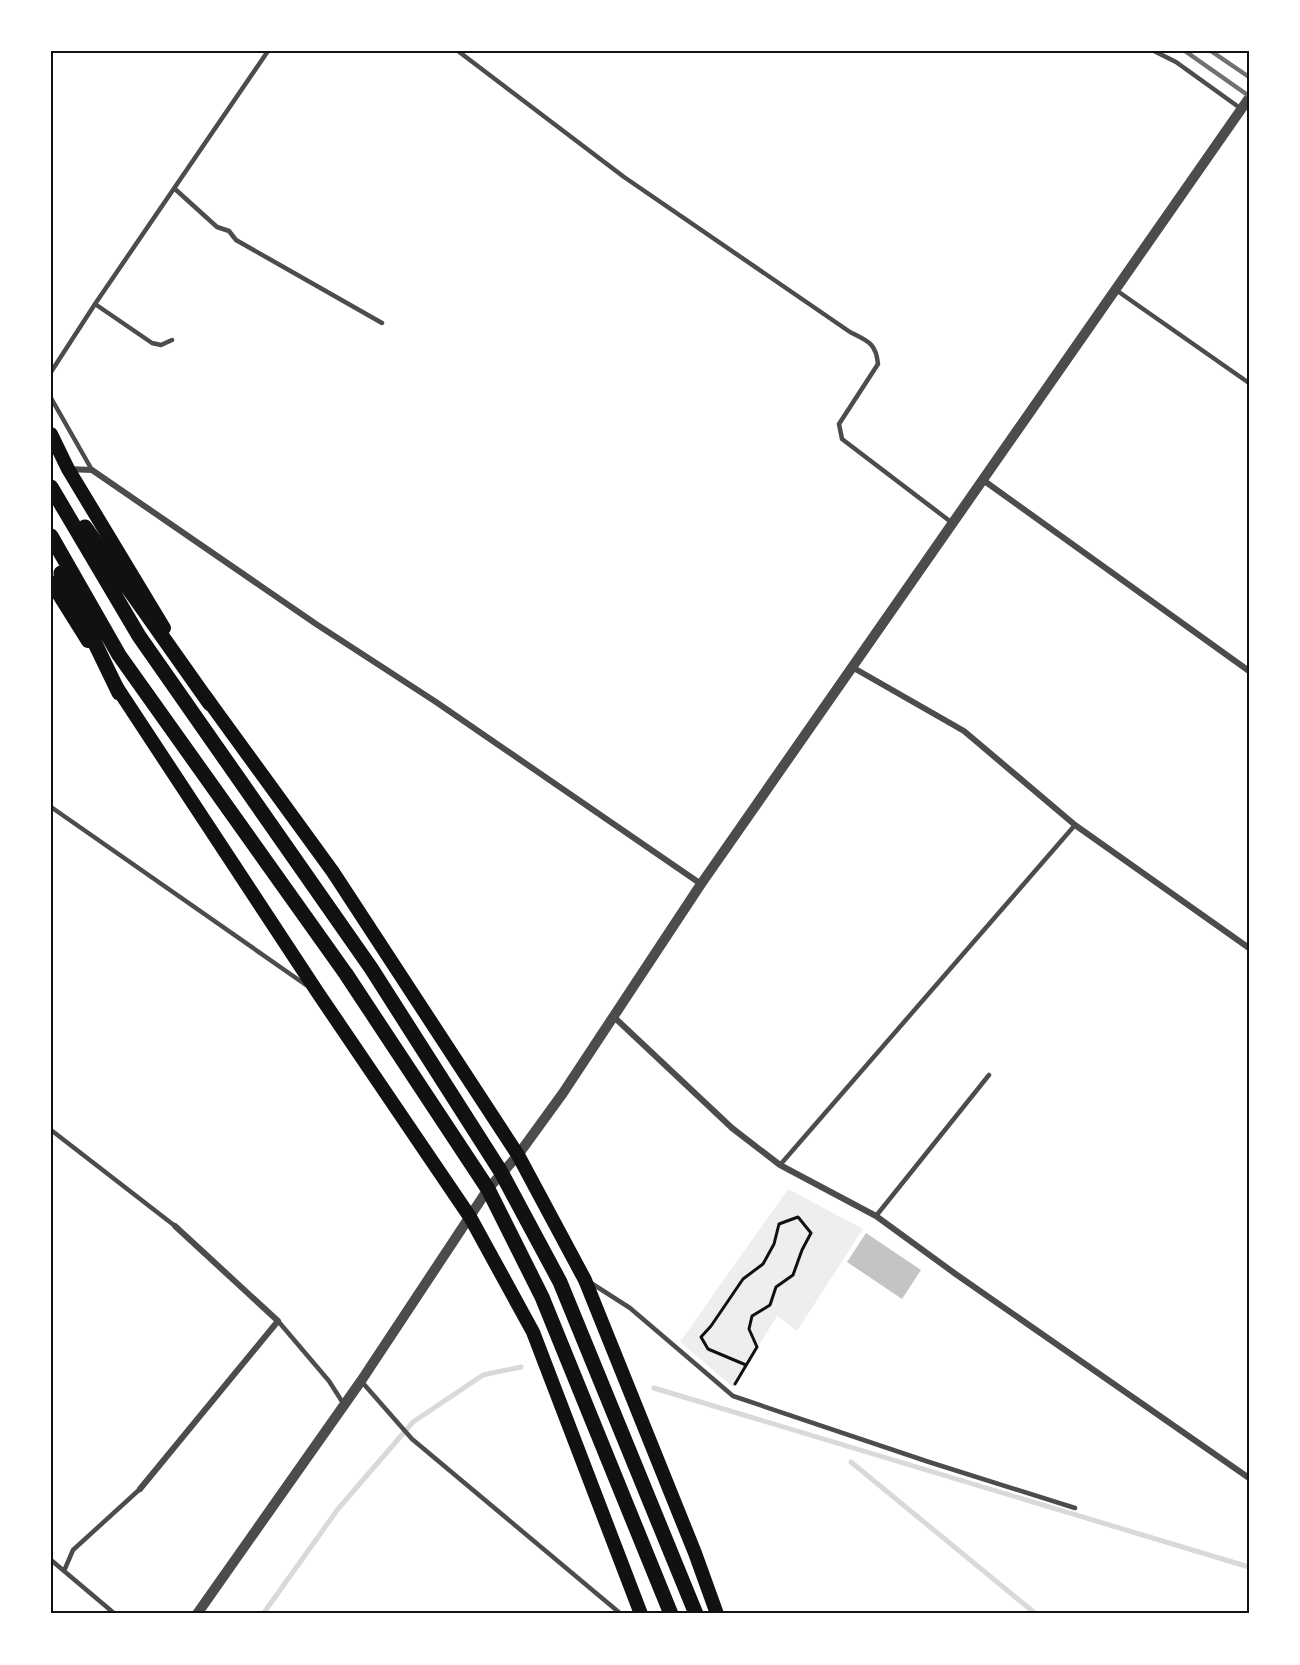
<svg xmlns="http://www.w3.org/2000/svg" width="1300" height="1665" font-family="'Space Grotesk',sans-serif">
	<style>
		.green { fill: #eee }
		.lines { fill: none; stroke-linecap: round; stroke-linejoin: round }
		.stream { stroke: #d9d9d9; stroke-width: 5 }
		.building { fill: #c4c4c4 }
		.path { stroke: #111; stroke-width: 3 }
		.service { stroke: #4c4c4c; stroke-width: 4.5 }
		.minor { stroke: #4c4c4c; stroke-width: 6 }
		.tertiary { stroke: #4c4c4c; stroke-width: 10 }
		.primary { stroke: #111; stroke-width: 14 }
		.trunk { stroke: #111; stroke-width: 15 }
		.rail { stroke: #707070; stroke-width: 4.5 }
		.neatline { fill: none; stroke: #111; stroke-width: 2 }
	</style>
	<rect width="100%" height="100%" fill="#fff"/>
	<path class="green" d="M 788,1189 L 863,1229 L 797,1331 L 777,1316 L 733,1387 L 680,1342 Z"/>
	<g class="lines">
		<path class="stream" d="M 654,1388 L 1249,1567
			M 851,1462 L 1036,1614
			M 263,1614 L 338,1509 L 413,1422 L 483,1375 L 521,1367"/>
	</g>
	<path class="building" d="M 866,1233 L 921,1270 L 902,1299 L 847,1262 Z"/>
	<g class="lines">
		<path class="path" d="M 735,1384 L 757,1347 L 749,1329 L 752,1316 L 770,1305 L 776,1287 L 793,1275 L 802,1250 L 811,1233 L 798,1217 L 779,1224 L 774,1244 L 763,1264 L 743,1279 L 711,1326 L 701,1337 L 708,1349 L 746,1365"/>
		<path class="service" d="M 458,51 L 624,177 L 850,332 C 868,341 876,343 878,364 L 839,424 L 842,439 L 951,522
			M 1154,51 L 1176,62 L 1240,108
			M 175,189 L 217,227 L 229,231 L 236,240 L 382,323
			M 1116,290 L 1249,383
			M 95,304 L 152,343 L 161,345 L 172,340
			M 51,372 L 95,304 L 268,51
			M 51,398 L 92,470
			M 51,807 L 306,985
			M 51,1130 L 175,1226
			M 780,1165 L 1075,825
			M 876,1216 L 989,1075
			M 591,1283 L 630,1308 L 733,1396 L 929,1462 L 1075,1508
			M 278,1321 L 329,1381 L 343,1403
			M 362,1382 L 412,1439 L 621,1614
			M 51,1560 L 115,1614
			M 64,1571 L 73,1550 L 140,1489"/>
		<path class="minor" d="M 68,469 L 92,470 L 316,624 L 436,702 L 701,884
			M 983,480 L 1249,671
			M 852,667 L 964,731 L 1075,825 L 1249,948
			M 614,1017 L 732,1128 L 780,1165 L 876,1216 L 957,1275 L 1249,1478
			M 140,1489 L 278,1321 L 175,1226"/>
		<path class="tertiary" d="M 197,1614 L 361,1381 L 488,1189 L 518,1155 L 563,1093 L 701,884 L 1249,98"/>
		<path class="primary" d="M 51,434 L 68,469 L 164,628
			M 51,582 L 88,641
			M 114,683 L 318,993 L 470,1217 L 533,1332 L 641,1614
			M 205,696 L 333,872 L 518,1155 L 585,1280 L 695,1553 L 717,1614"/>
		<path class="trunk" d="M 51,487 L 139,636 L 371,968 L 501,1172 L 560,1282 L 696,1614
			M 85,527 L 210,704
			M 51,536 L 119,655 L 346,974 L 488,1189 L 542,1297 L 671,1614
			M 61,573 L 119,693"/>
		<path class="rail" d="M 1185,51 L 1249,96
			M 1211,51 L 1249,77"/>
	</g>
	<rect width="1300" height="1665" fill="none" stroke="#ffffff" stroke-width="105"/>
	<rect x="52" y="52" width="1196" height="1560" class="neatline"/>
</svg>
